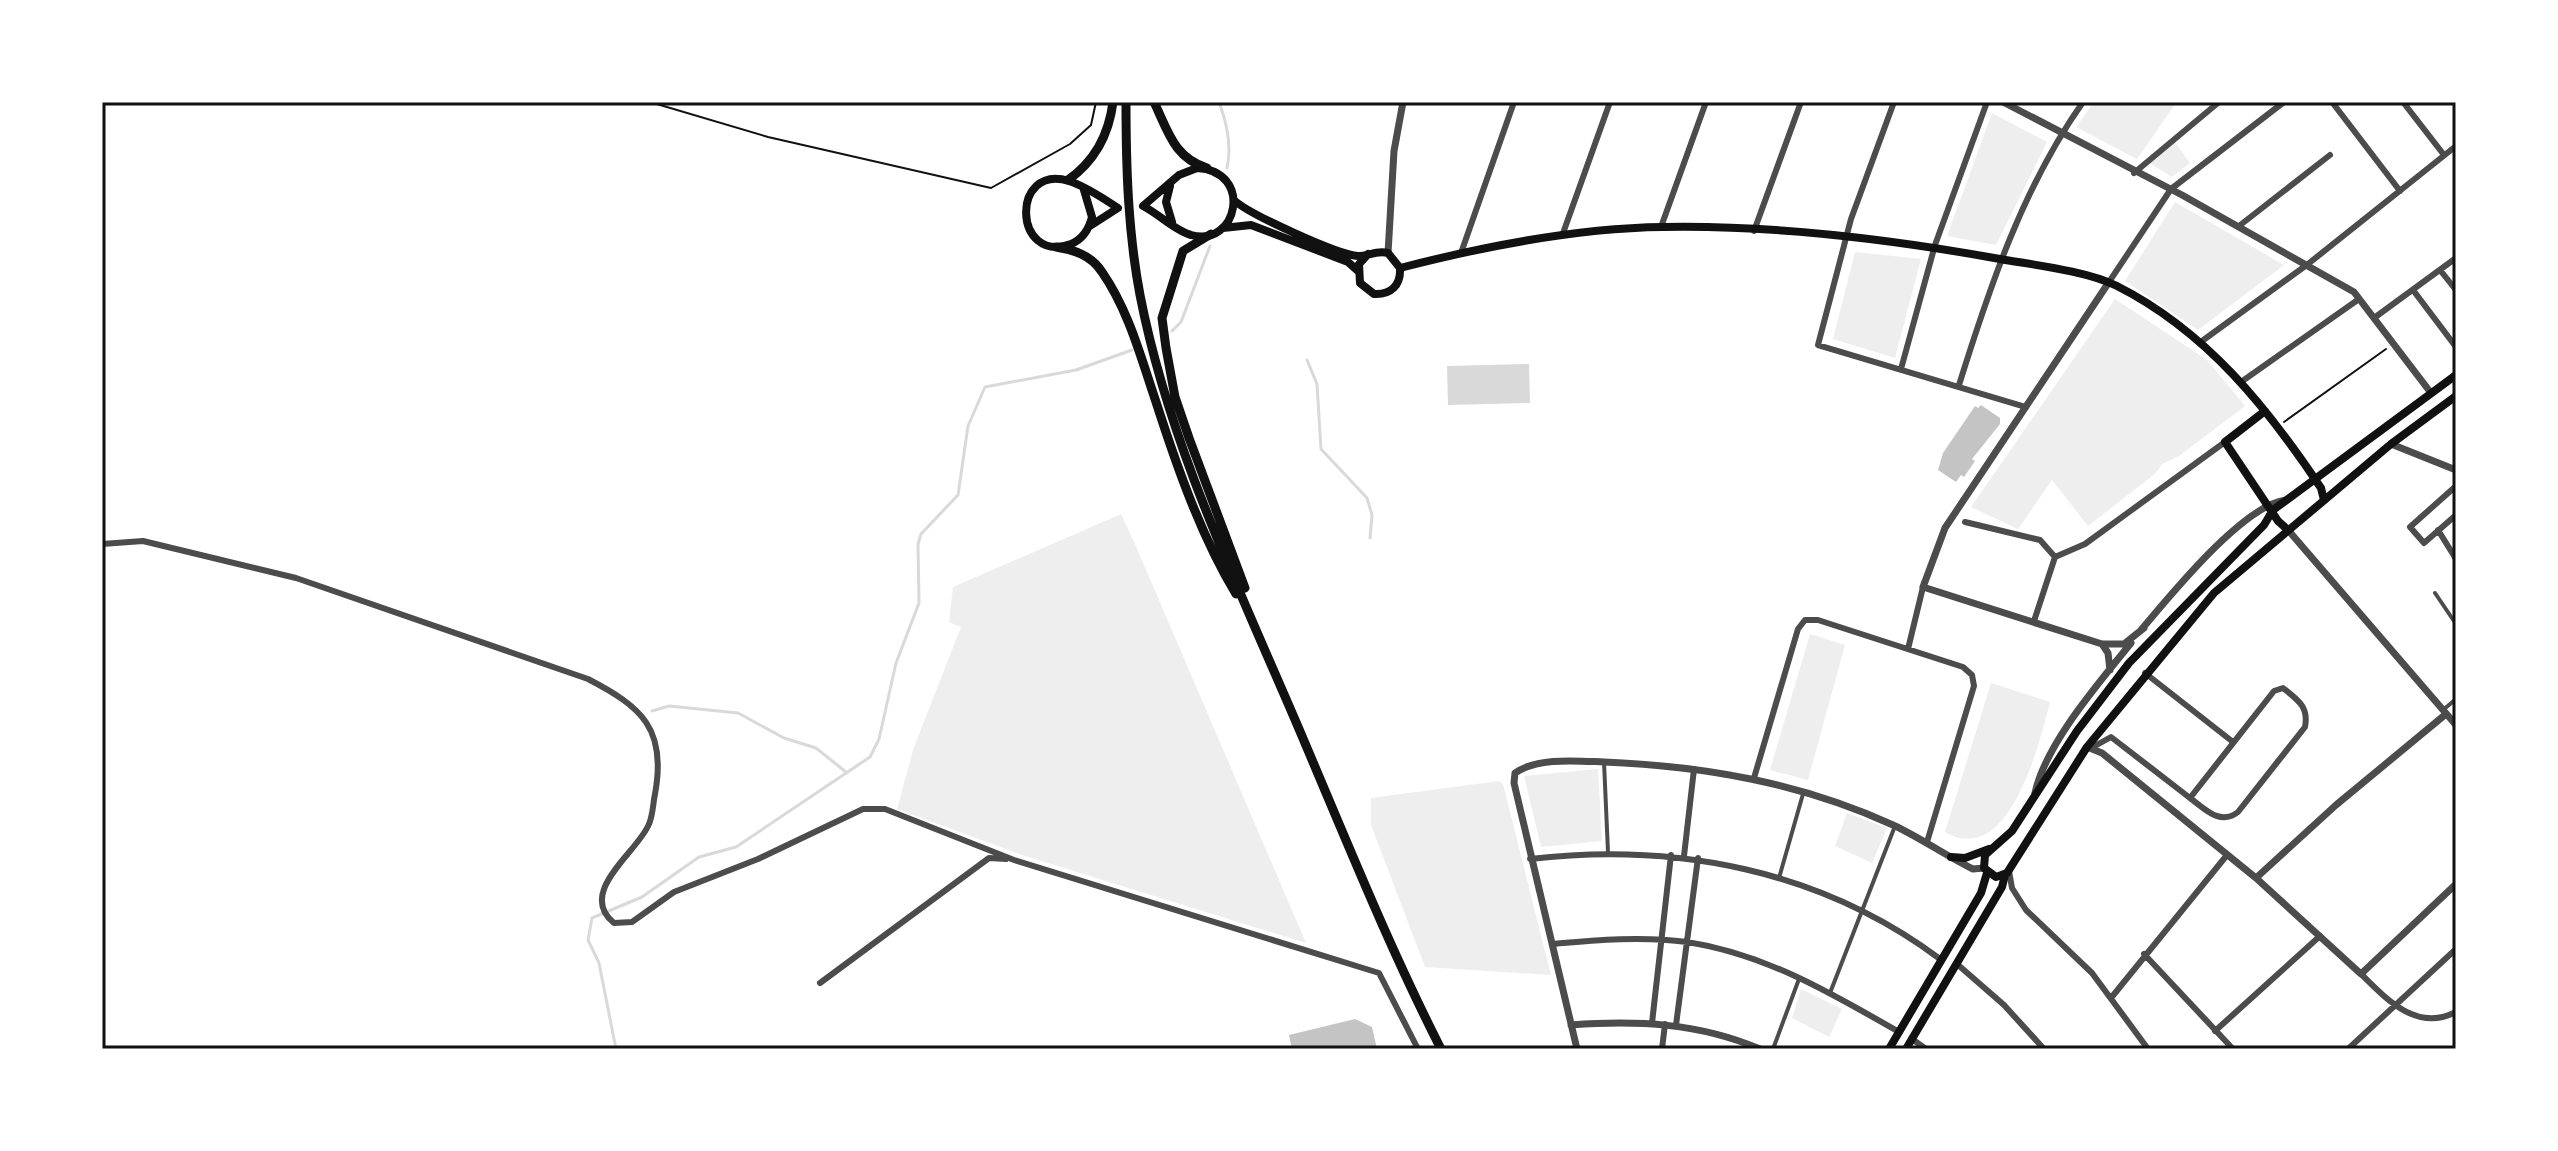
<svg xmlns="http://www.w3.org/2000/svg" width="2558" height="1151" font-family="'DM Sans',sans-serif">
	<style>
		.green { fill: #eee }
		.water { fill: #d9d9d9 }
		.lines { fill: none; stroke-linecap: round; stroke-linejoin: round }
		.stream { stroke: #d9d9d9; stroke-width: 3 }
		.building { fill: #c4c4c4 }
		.path { stroke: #111; stroke-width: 2 }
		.pedestrian { stroke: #4c4c4c; stroke-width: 4 }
		.minor { stroke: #4c4c4c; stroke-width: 6 }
		.tertiary { stroke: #4c4c4c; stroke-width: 7 }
		.secondary { stroke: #111; stroke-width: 8 }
		.primary { stroke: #111; stroke-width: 9 }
		.neatline { fill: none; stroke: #111; stroke-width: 3 }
	</style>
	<rect width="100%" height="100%" fill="#fff"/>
	<path class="green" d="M 2094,102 L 2175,102 L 2176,103 L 2137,159 L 2076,127 Z
		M 1992,113 L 2047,142 L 1996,245 L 1947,236 Z
		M 2175,142 L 2190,163 L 2172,177 L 2150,163 Z
		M 2175,202 L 2284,265 L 2198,330 L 2125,281 Z
		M 1855,252 L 1921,259 L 1895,358 L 1833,339 Z
		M 2115,299 L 2207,360 L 2245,406 L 2179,456 L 2162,464 L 2156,473 L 2088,526 L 2052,480 L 2018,529 L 1971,507 Z
		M 1121,514 L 1135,544 L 1306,943 L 1022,855 L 897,809 L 914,747 L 961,627 L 949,622 L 953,587 Z
		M 1810,634 L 1845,645 L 1808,780 L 1770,770 Z
		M 1991,683 L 2050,702 C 2039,745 2009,869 1945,832 Z
		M 1598,769 L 1602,841 L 1541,847 L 1524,776 Z
		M 1499,781 L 1503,784 L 1551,975 L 1425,967 L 1371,825 L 1371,798 Z
		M 1847,813 L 1887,828 L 1872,863 L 1835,846 Z
		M 1801,989 L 1842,1009 L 1829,1037 L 1792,1018 Z"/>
	<path class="water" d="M 1529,364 L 1530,403 L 1448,405 L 1447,366 Z"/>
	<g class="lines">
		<path class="stream" d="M 1219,102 C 1227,123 1232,146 1227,168
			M 1172,331 L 1181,322 L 1210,246
			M 1307,360 L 1317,384 L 1321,449 L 1367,498 L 1372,515 L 1370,538
			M 652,711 L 669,706 L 738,713 L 784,738 L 816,748 L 846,772
			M 616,1049 L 599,963 L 588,940 L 592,918 L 642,897 L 699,857 L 736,847 L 870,757 L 879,739 L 896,663 L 919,603 L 918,544 L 921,534 L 958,495 L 968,426 L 985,387 L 1076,370 L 1132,350"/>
	</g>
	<path class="building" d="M 1981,405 L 2000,418 L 2000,424 L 1972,459 L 1975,461 L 1964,477 L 1961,475 L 1956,482 L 1938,470 L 1943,453 L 1975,406 L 1978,408 Z
		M 1355,1019 L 1372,1027 L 1377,1049 L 1292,1049 L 1289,1035 Z"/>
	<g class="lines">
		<path class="path" d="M 650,102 L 768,137 L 991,188 L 1070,144 L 1091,125 L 1096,102
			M 2284,422 L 2386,349"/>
		<path class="pedestrian" d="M 2435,593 L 2456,624
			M 2443,710 L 2456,699
			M 1604,762 L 1608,852
			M 1779,878 L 1803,794
			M 1830,993 L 1895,826
			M 1773,1049 L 1799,979"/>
		<path class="minor" d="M 1894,102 L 1851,219 L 1818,345 L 2026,407
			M 2332,102 L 2400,191
			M 2403,102 L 2444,155
			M 2134,173 L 2219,102
			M 2239,226 L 2330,155
			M 1661,227 L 1706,102
			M 1754,231 L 1801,102
			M 1562,236 L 1610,102
			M 1461,253 L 1514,102
			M 2440,270 L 2456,290
			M 2109,282 L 2171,189 L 2284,102
			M 2413,290 L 2456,347
			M 2374,318 L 2456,258
			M 2202,341 L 2308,264 L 2456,146
			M 1901,369 L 1935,245 L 1987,102
			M 2241,382 L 2359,299
			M 1959,385 C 1990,286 2023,187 2083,102
			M 2456,486 L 2410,527 L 2424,543 L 2456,515
			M 1965,522 L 2040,540 L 2055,557
			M 2438,530 L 2456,559
			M 102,544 L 143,541 L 296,578 L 588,679 C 642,707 667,729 655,794 C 653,803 653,815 649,824 C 638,852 576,892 614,923 L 632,922 L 674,892 L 758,859 L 863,809 L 885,809 L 1014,860 L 1379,973 L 1418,1049
			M 2034,621 L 2055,557 L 2085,544 L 2225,442
			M 1908,649 L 1923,587
			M 2145,673 L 2233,742
			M 2283,688 C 2298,700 2309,707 2305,727 L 2238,812 C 2220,826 2205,809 2190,798 L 2274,691 Z
			M 2093,747 L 2111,737 L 2190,798
			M 1754,778 L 1798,629 L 1805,620 L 1818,620 L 1963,667 L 1972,675 L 1974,686 L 1927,842
			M 1684,856 L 1694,769
			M 1530,859 C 1676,842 1821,870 1940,959
			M 2009,871 L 2012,888 L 2026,910 L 2092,973 L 2148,1049
			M 1552,944 C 1597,940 1642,936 1687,942 C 1765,954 1831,993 1899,1032
			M 2144,954 L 2233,1049
			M 1957,964 L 2004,1005 L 2044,1049
			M 2361,974 C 2387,1000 2417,1032 2456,1012
			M 820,983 L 989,858 L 1006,859
			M 2111,998 L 2227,855
			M 1652,1023 L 1671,855
			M 1676,1025 L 1698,858
			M 2215,1031 L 2320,936
			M 1912,1039 L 1926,1049
			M 1662,1049 L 1665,1024
			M 2348,1049 L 2456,949"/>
		<path class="tertiary" d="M 2003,102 L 2182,195 L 2354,292 L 2431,393
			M 1388,253 L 1394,151 L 1403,102
			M 2109,282 L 1945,528 L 1923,587 L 2102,644 L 2124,644 L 2144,628
			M 2391,444 L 2456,470
			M 2288,530 L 2456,725
			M 2141,630 C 2170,596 2243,505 2286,500
			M 2102,644 L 2108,653 L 2110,670
			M 2087,747 L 2102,753 L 2256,878 L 2361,974 L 2456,884
			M 2035,793 C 2046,743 2099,683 2131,643
			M 2256,878 L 2336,805 L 2446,714
			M 1571,1025 C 1637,1020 1699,1023 1760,1049
			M 1577,1049 L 1514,783 L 1515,773 C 1537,757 1578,761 1604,762 C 1705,766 1801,783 1893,825 C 1921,838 1946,856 1973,869 L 1984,868"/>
		<path class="secondary" d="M 1197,168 C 1254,171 1238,248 1191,235 C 1175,231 1159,214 1143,206 L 1179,175 Z
			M 1170,186 L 1166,202 L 1172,222
			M 1084,190 L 1092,217 C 1089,229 1083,239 1071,244 C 1013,265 1010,163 1069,181 C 1082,185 1106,200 1118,208 L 1090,226
			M 1234,200 C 1248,214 1339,255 1358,256 C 1369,256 1376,250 1388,253 L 1400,268 C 1401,285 1391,295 1374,294 L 1360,283 L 1359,264 L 1368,254
			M 1223,228 L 1251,225 L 1348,262 L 1358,271
			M 1400,268 C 1485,246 1575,228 1663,227 C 1775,225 1890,239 2000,259 C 2034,265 2087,271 2117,286 C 2206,331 2267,407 2321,488 L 2324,500
			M 2456,375 L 2273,510 L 2264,525 L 2129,663 L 2077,731 L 2012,831 L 1985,855 L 1984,868 L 1996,877 L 2007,873 L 2087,747 L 2214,593 L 2391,444 L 2456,396
			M 2265,411 L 2225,442 L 2278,521 L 2288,530
			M 1951,857 L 1965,858 L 1989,849
			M 1889,1049 L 1981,893 L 1987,873
			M 1906,1049 L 2002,887 L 2005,875"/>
		<path class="primary" d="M 1126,102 C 1126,167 1128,232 1140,295 C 1169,444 1237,584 1296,722 C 1343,832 1387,943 1441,1049
			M 1154,102 C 1168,131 1174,158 1207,168
			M 1068,180 C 1095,161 1109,134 1113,102
			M 1211,234 L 1183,251 L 1162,318 L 1166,348 L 1175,397 L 1189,438 L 1245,588
			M 1056,247 C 1074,250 1091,255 1102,272 C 1129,311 1141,358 1156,402 C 1177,467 1201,536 1236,594"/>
	</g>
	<rect width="2558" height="1151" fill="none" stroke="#ffffff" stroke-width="208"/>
	<rect x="104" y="104" width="2350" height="943" class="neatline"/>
</svg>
